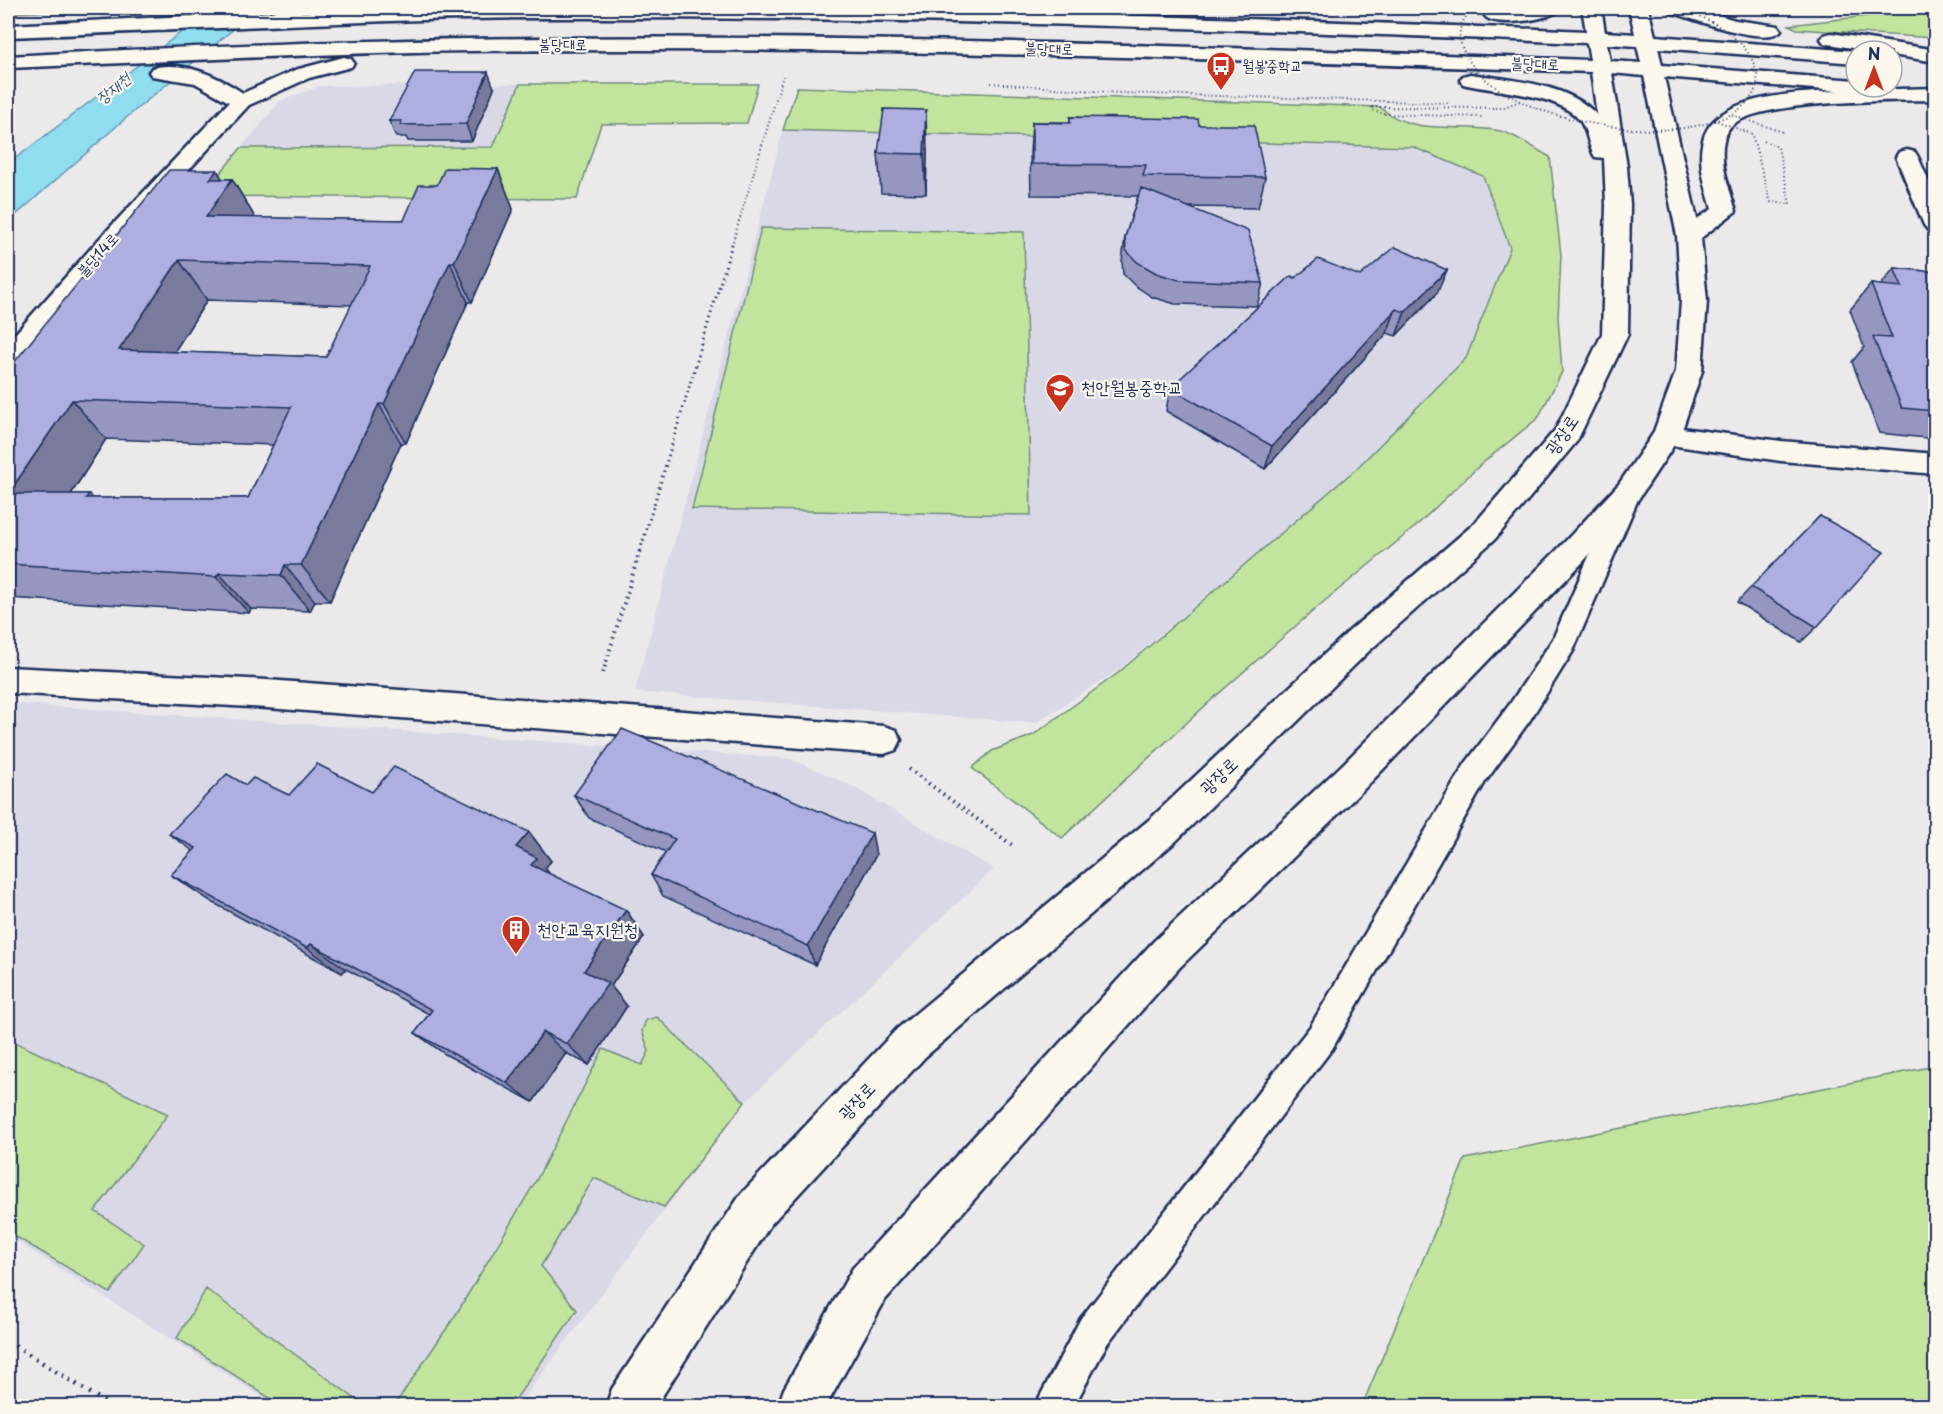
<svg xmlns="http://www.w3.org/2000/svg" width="1943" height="1414" font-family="'Playpen Sans','Poor Story',sans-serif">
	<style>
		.built { fill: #d9d8e7 }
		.green { fill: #c3e49d; stroke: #6f8a7e; stroke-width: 1.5 }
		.water { fill: #90ddef; stroke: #6197b5; stroke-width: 1.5 }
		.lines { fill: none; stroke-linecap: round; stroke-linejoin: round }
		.lane-casing { stroke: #1b2f5e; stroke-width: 5 }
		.street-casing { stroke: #1b2f5e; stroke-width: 5 }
		.secondary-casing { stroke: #1b2f5e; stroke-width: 5 }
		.path-far3 { stroke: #1b2f5e; stroke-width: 2; stroke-dasharray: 1 3; stroke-linecap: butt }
		.path-far2 { stroke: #1b2f5e; stroke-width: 3; stroke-dasharray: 1.5 4; stroke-linecap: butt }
		.path-far1 { stroke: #1b2f5e; stroke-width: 4; stroke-dasharray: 1.5 4.5; stroke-linecap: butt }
		.path { stroke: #1b2f5e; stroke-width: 4.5; stroke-dasharray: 2 6; stroke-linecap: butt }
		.lane { fill: #fbf7ec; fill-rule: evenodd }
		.street { fill: #fbf7ec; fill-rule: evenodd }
		.secondary { fill: #fbf7ec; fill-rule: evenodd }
		.path-bridge { stroke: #1b2f5e; stroke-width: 2; stroke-dasharray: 1 3; stroke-linecap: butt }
		.wall { fill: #9696c1; stroke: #1b2f5e; stroke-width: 1.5; fill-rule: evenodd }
		.shaded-wall { fill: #7a7a9d; stroke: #1b2f5e; stroke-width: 1.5 }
		.building { fill: #aeafe0; stroke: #1b2f5e; stroke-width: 1.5; fill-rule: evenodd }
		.labels { text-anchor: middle; stroke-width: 4.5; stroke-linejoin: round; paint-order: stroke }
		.far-street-label { font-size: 15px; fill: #1b2f5e; stroke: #fbf7ec }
		.far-poi-label { font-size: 15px; fill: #1b2f5e; stroke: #fbf7ec; text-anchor: start }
		.far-water-label { font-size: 16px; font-style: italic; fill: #385a82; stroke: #fbf7ec }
		.poi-label { font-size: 18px; fill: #1b2f5e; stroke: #fbf7ec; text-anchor: start }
		.street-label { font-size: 18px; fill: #1b2f5e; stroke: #fbf7ec }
	</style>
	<rect width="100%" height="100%" fill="#ece9ea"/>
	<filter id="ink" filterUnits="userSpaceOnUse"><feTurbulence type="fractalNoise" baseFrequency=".0167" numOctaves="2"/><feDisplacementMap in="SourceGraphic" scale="12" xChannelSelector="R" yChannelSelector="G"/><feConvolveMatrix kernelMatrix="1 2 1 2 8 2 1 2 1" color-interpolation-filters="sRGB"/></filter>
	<g filter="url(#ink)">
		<path class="built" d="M 520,84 L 493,147 L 241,148 L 280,101 L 320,86 Z
			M 783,130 L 1415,147 L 1482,176 L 1510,248 L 1465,358 L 1357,468 L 1117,671 L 1035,723 L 635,692 Z
			M 8,703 L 791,759 L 850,785 L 994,869 L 745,1102 L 518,1406 L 277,1406 L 8,1236 Z"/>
		<path class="green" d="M 8,8 L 131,8 L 8,13 Z
			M 1929,9 L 1935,10 L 1935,38 L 1797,29 L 1789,25 Z
			M 520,84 L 758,84 L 747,123 L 601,124 L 577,199 L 201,196 L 241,148 L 493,147 Z
			M 797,87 L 1380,107 C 1414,138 1460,122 1500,131 C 1517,135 1535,149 1550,157 L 1561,255 L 1558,317 L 1562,372 L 1538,418 L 1478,467 L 1415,527 L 1321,604 L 1207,704 L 1062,838 L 972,768 L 992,751 L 1033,735 L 1118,673 L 1356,469 L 1466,358 L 1510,248 L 1483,176 L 1413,147 L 783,130 Z
			M 761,228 L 1024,232 L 1031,515 L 692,509 Z
			M 657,1017 L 745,1102 L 664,1207 L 594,1178 L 541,1266 L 577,1310 L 511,1406 L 394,1406 L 455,1316 L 537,1179 L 603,1049 L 642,1065 L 649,1051 L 642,1031 L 646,1020 Z
			M 8,1039 L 168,1114 L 95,1211 L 144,1244 L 110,1293 L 8,1232 Z
			M 1935,1066 L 1935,1406 L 1362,1406 L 1465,1159 Z
			M 206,1289 L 365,1406 L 282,1406 L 177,1338 Z"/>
		<path class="water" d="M 213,8 L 259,8 L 126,118 L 8,222 L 8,164 Z"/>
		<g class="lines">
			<g class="lane-casing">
				<path id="lane" d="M 1629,483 L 1637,486 L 1641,492 L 1573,651 L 1530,720 L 1485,782 L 1332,1049 L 1107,1344 L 1074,1406 L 1035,1406 L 1081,1318 L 1310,1027 L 1465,764 L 1510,704 L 1553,639 L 1617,492 L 1621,486 Z"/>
			</g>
			<g class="street-casing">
				<path id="street" d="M 1907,150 L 1915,152 L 1918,157 L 1936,197 L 1936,232 L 1928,230 L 1924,225 L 1896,157 L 1899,152 Z
					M 1666,426 L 1781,441 L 1936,454 L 1936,474 L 1781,461 L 1656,443 L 1652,436 L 1656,429 Z
					M 8,667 L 267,680 L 884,726 L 896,730 L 901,740 L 896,750 L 884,754 L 267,708 L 8,693 Z"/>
			</g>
			<g class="secondary-casing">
				<path id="secondary" d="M 288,8 L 300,8 L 302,12 C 730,2 1158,14 1586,31 L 1582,8 L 1601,8 L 1605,32 L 1635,34 L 1629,8 L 1648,8 L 1655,36 L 1856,51 L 1856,63 L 1658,48 L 1662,65 L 1856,80 L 1856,87 L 1866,87 L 1864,90 L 1936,88 L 1936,100 C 1899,101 1746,99 1728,130 C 1715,153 1729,187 1736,211 L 1701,238 L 1707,301 L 1702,371 L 1680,436 L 1639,498 L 1582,563 L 1366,787 L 1180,967 L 885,1300 L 826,1406 L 778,1406 L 784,1389 L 853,1268 L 1154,941 L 1342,765 L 1560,547 L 1619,484 L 1653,434 L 1676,371 L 1681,301 L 1677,236 L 1644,76 L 1612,73 L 1627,167 L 1630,205 L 1628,334 L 1577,441 L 1495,539 L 1369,651 L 1176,841 L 925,1057 L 771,1224 L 656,1406 L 606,1406 L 612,1389 L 741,1194 L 897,1029 L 1150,819 L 1347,633 L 1475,523 L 1556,429 L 1602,334 L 1606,205 L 1604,158 L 1595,157 C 1588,146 1588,132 1581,122 C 1561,93 1494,92 1463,84 L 1460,80 L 1463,76 L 1470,74 C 1510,80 1568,83 1597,115 L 1591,72 C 1218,59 843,46 469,51 C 316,53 162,62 8,68 L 8,56 C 161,48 315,41 468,39 C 842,33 1216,47 1590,60 L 1587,43 C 1244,29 899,17 555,18 C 372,18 190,31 8,37 L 8,25 L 270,12 ZM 1607,44 L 1637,46 L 1641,63 L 1610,61 ZM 1664,77 L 1838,91 C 1799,93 1714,94 1703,140 C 1697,163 1706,187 1712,209 L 1697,219 Z
					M 1535,8 L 1562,8 C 1553,20 1494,28 1485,16 L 1495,10 Z
					M 1668,8 L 1696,8 L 1735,20 L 1778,26 L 1781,30 C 1768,48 1690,18 1671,12 Z
					M 1831,33 L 1936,50 L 1936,62 L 1892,55 L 1892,51 L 1868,51 L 1824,43 L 1821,39 L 1824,35 Z
					M 344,57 L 351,59 L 354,63 L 351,67 L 309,78 L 249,105 L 118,246 L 17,364 L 8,367 L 8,342 L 102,236 L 229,102 L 195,83 L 152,76 L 149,72 L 152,68 C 183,60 218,76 243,93 L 295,70 Z"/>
			</g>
			<path class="path-far3" d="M 991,83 L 1121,93 L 1448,103
				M 1372,107 L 1372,110 L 1384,114 L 1484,117
				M 1764,141 L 1778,147 L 1790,204 L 1771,202 L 1769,197
				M 732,245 L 783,76"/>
			<path class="path-far2" d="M 640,551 L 732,244"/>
			<path class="path-far1" d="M 603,673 L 640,550
				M 909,769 L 1012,845"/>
			<path class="path" d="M 8,1341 L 111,1406"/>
			<use href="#lane" class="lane"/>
			<use href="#street" class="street"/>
			<use href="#secondary" class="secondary"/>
			<path class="path-bridge" d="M 1474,8 C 1459,21 1456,35 1464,52 C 1489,103 1573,123 1624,128 C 1661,132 1698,130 1732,114 C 1746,106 1760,92 1757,74 C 1750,39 1711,20 1681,8
				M 1733,8 L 1800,8
				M 1372,107 L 1502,108 L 1520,101
				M 1732,115 L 1783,132
				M 1717,121 L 1752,134 L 1769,197"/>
		</g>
		<path class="wall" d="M 494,88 L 472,141 L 408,141 L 406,137 L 396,137 L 389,121 Z
			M 1070,117 L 1199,125 L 1265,177 L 1258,208 L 1189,207 L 1263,283 L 1257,306 L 1175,304 L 1152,297 L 1134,285 L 1123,274 L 1122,261 L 1125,237 L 1138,196 L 1031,195 L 1030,153 L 1032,122 L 1070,122 Z
			M 927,150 L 926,194 L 881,193 L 878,153 Z
			M 498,169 L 513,209 L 472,302 L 468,302 L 406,443 L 401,443 L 330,601 L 315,601 L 310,611 L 251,609 L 249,613 L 8,598 L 8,370 L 217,170 L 222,179 L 232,179 L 255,218 L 404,220 L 437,185 ZM 207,300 L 352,305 L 326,357 L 174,352 ZM 106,439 L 273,445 L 248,498 L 93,498 L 89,494 L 71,494 Z
			M 1894,268 L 1935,272 L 1935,439 L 1879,433 L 1852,362 L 1864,347 L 1850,310 L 1871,284 L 1881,285 Z
			M 1447,270 L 1437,293 L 1396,336 L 1387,333 L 1265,469 L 1166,411 L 1170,388 L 1295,278 L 1360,276 Z
			M 1820,516 L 1817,627 L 1801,642 L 1737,602 Z
			M 246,785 L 289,795 L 372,792 L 529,832 L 551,861 L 545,868 L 550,875 L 626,910 L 644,937 L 611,986 L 627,1006 L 589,1065 L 566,1053 L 533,1102 L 445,1054 L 415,1033 L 429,1014 L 346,969 L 342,973 L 212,902 L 171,875 L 193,851 L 169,834 Z
			M 574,795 L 876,855 L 815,965 L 663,896 L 651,875 L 666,852 L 589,818 Z"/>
		<path class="shaded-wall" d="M 488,72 L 494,88 L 472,141 L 466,124 Z
			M 926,110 L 927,150 L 926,194 L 924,154 Z
			M 498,169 L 513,209 L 472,302 L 454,262 Z
			M 217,170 L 227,187 L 232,179 L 256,219 L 206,217 L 210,179 Z
			M 179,260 L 207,300 L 151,389 L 119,350 Z
			M 450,262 L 468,302 L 406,443 L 384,404 Z
			M 1447,270 L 1437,293 L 1396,336 L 1405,312 Z
			M 1396,309 L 1387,333 L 1265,469 L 1272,446 Z
			M 72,400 L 106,439 L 47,532 L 8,494 Z
			M 379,404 L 401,443 L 330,601 L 301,565 Z
			M 285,565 L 315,601 L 310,611 L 281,575 Z
			M 219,573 L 251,609 L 249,613 L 216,577 Z
			M 529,832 L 551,861 L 545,868 L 559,886 L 553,893 L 516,847 Z
			M 872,833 L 876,855 L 815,965 L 808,946 Z
			M 626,910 L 644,937 L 611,986 L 627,1006 L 589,1065 L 567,1044 L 584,971 Z
			M 311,944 L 346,969 L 342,973 L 307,948 Z
			M 543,1032 L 566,1053 L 533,1102 L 507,1083 Z"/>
		<path class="building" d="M 415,72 L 488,72 L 466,124 L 400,125 L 402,121 L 389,121 Z
			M 884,109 L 926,110 L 924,154 L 878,153 Z
			M 1070,117 L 1198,119 L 1199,125 L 1254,125 L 1265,177 L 1143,176 L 1146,165 L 1032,164 L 1032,122 L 1070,123 Z
			M 445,168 L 498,169 L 454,262 L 450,262 L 384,404 L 379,404 L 301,565 L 285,565 L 281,575 L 219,573 L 216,577 L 8,564 L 8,370 L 169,170 L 217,170 L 210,179 L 232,179 L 206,217 L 404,220 L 419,185 L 437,185 ZM 179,260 L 370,266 L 326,357 L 119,350 ZM 72,400 L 291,407 L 248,498 L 86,498 L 89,494 L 8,494 Z
			M 1141,188 L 1248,231 L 1263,283 L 1179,280 L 1156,273 L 1137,262 L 1126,250 L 1125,237 Z
			M 1395,247 L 1447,270 L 1405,312 L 1396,309 L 1272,446 L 1170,388 L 1291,276 L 1295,278 L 1318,259 L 1360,276 Z
			M 1894,268 L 1935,272 L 1935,411 L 1902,408 L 1873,337 L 1892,338 L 1871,284 L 1902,287 Z
			M 1820,516 L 1884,552 L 1817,627 L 1751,587 Z
			M 622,729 L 872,833 L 808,946 L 651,875 L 675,839 L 574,795 Z
			M 317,764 L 372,792 L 394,767 L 529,832 L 516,847 L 537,858 L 531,865 L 626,910 L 584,971 L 608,983 L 567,1044 L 543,1032 L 507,1083 L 415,1033 L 432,1010 L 311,944 L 307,948 L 171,875 L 196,848 L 169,834 L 227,774 L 246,785 L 253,778 L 289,795 Z"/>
	</g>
	<defs>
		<g id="bus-pin" transform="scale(1.5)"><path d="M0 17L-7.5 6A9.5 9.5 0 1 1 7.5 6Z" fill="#c8321e" stroke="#fbf7ec"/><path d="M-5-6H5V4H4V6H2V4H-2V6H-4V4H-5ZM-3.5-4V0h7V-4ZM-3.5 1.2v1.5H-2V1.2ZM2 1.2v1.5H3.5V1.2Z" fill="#fff"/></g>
		<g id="school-pin" transform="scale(1.5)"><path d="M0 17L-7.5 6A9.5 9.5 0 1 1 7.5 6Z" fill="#c8321e" stroke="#fbf7ec"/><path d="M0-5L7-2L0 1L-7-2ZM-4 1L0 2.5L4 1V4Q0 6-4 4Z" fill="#fff"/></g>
		<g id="building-pin" transform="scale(1.5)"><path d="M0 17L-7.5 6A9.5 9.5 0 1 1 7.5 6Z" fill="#c8321e" stroke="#fbf7ec"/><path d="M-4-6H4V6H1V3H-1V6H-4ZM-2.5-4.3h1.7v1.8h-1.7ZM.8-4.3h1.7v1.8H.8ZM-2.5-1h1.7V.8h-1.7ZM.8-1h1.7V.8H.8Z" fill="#fff"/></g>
	</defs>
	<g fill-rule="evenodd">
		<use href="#bus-pin" x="1221" y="66"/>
		<use href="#school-pin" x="1060" y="388"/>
		<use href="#building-pin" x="516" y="930"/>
	</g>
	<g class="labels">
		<g class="far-street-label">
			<text x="563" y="50">불당대로</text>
			<text transform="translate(1049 49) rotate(1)" y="5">불당대로</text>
			<text transform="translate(1535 64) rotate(2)" y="5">불당대로</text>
			<text transform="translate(98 255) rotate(-48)" y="5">불당14로</text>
		</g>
		<g class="far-poi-label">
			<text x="1242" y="71">월봉중학교</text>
		</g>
		<g class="far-water-label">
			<text transform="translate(113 88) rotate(-39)" y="6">장재천</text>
		</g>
		<g class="poi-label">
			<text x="1081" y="394">천안월봉중학교</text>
			<text x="537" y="936">천안교육지원청</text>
		</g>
		<g class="street-label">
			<text transform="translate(1562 435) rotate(-56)" y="6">광장로</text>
			<text transform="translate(1219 776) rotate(-44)" y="6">광장로</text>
			<text transform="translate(857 1101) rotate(-47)" y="6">광장로</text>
		</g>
	</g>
	<rect width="1943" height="1414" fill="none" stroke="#fbf7ec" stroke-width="30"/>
	<rect x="15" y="15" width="1913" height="1384" fill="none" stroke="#1b2f5e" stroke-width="2" filter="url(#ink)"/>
	<g transform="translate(1874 69)"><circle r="28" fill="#fbf7ec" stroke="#a1a7b3" stroke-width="1.5"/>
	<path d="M0-4.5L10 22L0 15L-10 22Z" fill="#c8321e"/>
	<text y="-9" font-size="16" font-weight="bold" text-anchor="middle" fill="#1b2f5e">N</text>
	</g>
</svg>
